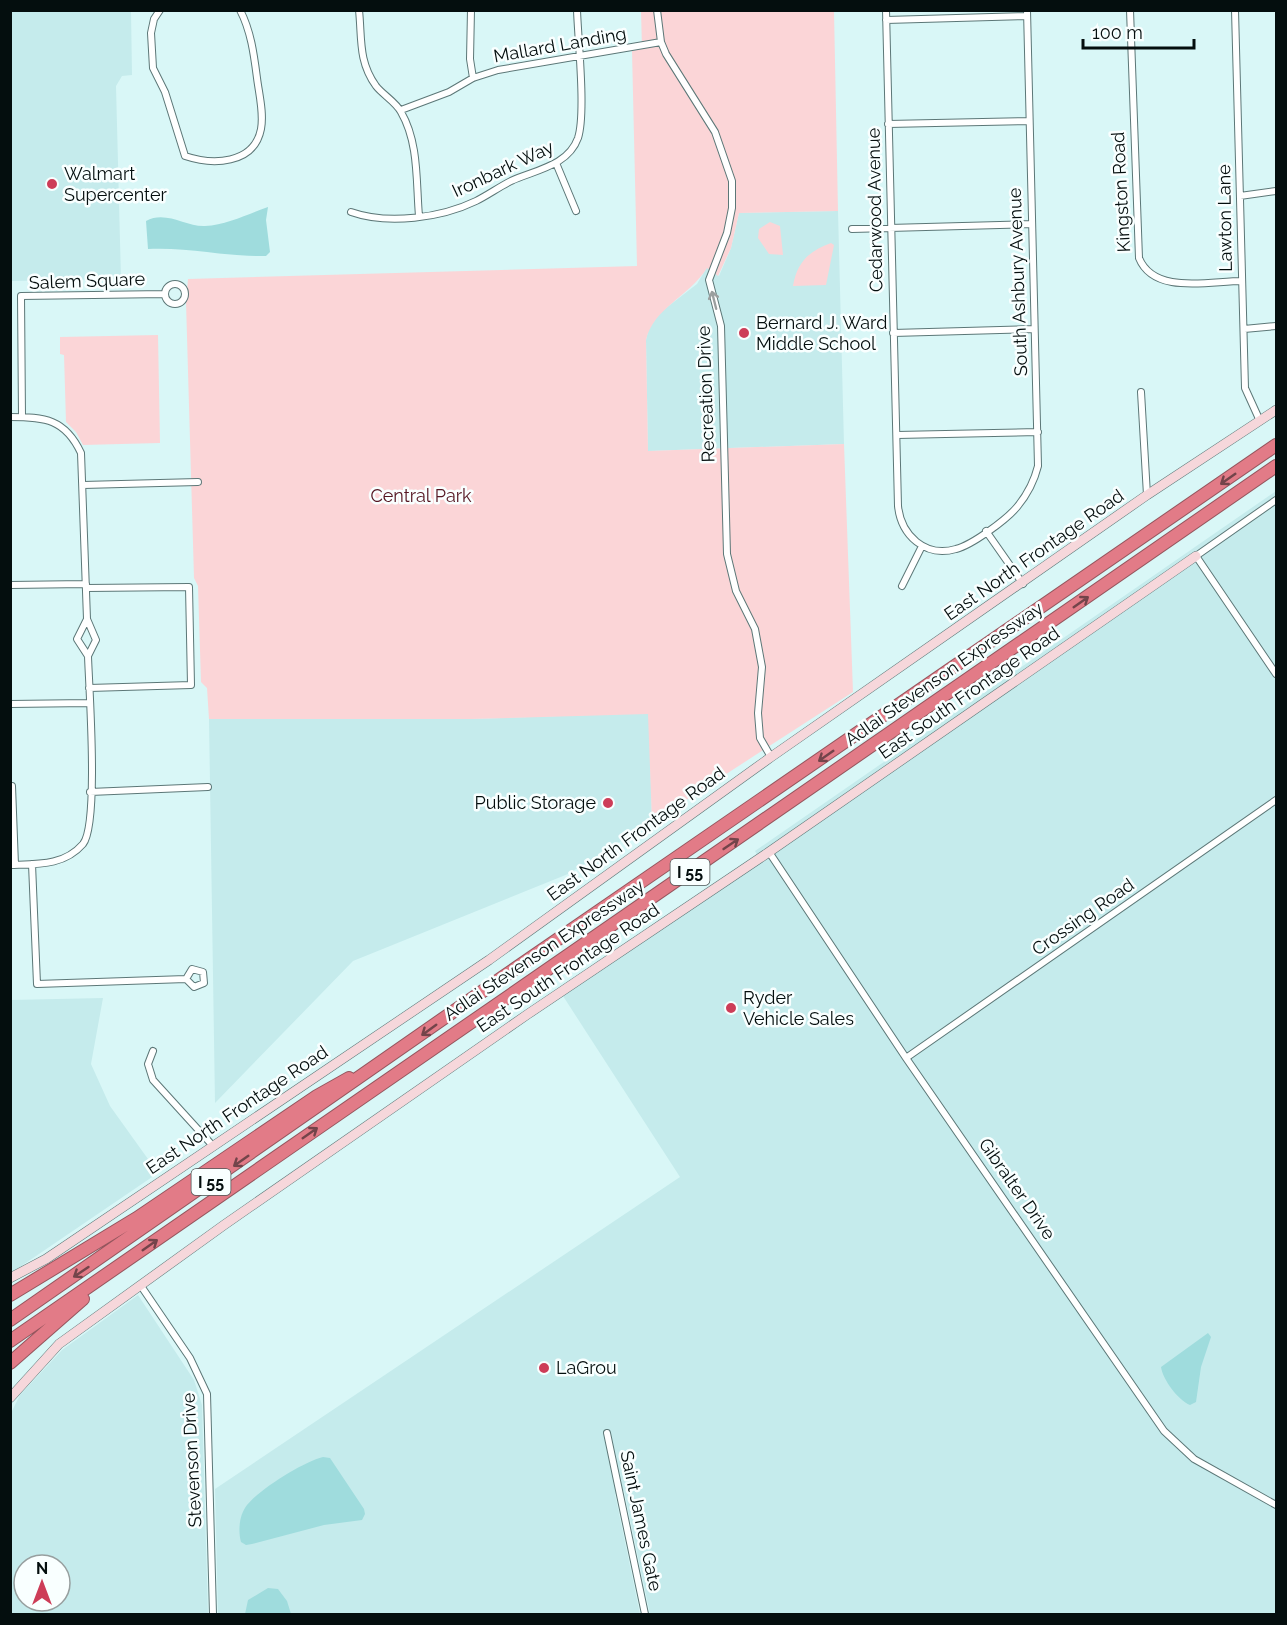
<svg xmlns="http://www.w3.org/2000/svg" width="1287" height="1625" font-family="Raleway,sans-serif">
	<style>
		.built { fill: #c5ebec; fill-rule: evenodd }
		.green { fill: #fbd5d7 }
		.water { fill: #9fdcdd }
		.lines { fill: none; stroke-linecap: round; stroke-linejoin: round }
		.street-casing { stroke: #5c7777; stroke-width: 8 }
		.secondary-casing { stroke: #5c7777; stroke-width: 10 }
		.highway-casing { stroke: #94555d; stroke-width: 14 }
		.street { stroke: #fff; stroke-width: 6 }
		.secondary { stroke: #f6d7db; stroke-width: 9 }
		.highway { stroke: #e27b87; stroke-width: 12 }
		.oneway { stroke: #9b9f9f }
		.oneway2 { stroke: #73444a }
		.poi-dot { fill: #cd3d58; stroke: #f9ffff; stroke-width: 2 }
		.labels { text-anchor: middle; stroke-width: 5; stroke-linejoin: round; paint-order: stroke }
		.shield { fill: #f9ffff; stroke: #4e5656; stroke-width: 1.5 }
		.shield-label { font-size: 16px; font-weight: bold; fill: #040e0e }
		.street-label { font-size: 18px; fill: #040e0e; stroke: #f9ffff }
		.poi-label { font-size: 18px; fill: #040e0e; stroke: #f9ffff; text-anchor: start }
		.park-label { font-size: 18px; fill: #541521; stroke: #f9ffff }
	</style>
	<rect width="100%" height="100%" fill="#d9f7f7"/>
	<path class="built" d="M 10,11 L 131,11 L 132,75 L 122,76 L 116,86 L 121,279 L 11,281 Z
		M 838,211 L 844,444 L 648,451 L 646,340 L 649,327 L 657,315 L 697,284 L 707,267 L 719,276 L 731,248 L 739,213 Z
		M 1276,491 L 1276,1614 L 650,1614 L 624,1491 L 615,1494 L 640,1614 L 218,1614 L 215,1489 L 680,1177 L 563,996 L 761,862 L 755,851 Z
		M 649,713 L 652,822 L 568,874 L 353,961 L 215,1103 L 209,719 L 471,719 Z
		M 103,998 L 91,1064 L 110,1106 L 158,1173 L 11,1273 L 11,1000 Z
		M 138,1295 L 194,1380 L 202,1405 L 208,1614 L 11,1614 L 11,1413 L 20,1395 L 62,1350 ZM 24,1565 L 60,1565 L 60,1601 L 24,1601 Z"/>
	<path class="green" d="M 641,11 L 834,11 L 838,211 L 739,213 L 731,248 L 718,276 L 707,268 C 688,298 654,307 646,340 L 648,451 L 844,444 L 853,692 L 652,822 L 648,714 L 471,719 L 209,719 L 207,688 L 201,682 L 198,586 L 194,578 L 186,302 L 188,279 L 637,266 L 632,51 L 642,49 Z
		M 770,222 L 780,226 L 783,255 L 769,254 L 758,238 L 759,229 Z
		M 831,243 L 834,245 L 826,285 L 793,286 C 797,262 809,251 831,243 Z
		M 158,335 L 160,443 L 83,445 L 76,432 L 66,422 L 64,355 L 60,354 L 60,337 Z"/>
	<path class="water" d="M 268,207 L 266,220 L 270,252 L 266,256 C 227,257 188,247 148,249 L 146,221 C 166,210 186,227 205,226 C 227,225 248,214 268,207 Z
		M 1208,1333 L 1211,1337 L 1201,1367 L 1196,1402 L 1190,1405 C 1178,1400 1163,1380 1161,1367 Z
		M 323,1457 L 330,1458 L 364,1509 L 365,1514 L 362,1520 L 324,1525 L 252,1544 L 246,1545 L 241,1542 C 238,1531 239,1515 247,1505 C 260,1489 303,1462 323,1457 Z
		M 268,1588 L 278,1589 L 287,1601 L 291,1614 L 245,1614 L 248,1600 Z"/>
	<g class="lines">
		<g class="street-casing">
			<path id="street" d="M 160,10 L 154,19 L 151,33 L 153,68 L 165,92 L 185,156 C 212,165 254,165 261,129 C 264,113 259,94 257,78 C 254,55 251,31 240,10
				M 359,10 C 362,38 358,61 376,86 C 383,95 396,102 401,112 C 419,143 416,182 419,216
				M 471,10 L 470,59 L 473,78
				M 657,10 L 661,42 L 666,54 L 715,132 L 732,181 L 732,208 L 727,233 L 709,280 L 721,326 L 727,554 L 736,591 L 755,629 L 762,667 L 758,713 L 760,738 L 771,757
				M 886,10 L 898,506 C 901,535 925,558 956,549 C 972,545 1006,520 1017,507 C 1027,495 1034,482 1038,466 L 1027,10
				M 1130,10 L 1139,258 C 1154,295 1209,281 1242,281
				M 1235,10 L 1245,388 L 1260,421
				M 886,20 L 1027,16
				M 401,110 L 449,92 L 473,78 L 498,70 L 661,42
				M 888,124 L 1029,121
				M 556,163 L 576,211
				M 1240,196 L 1276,191
				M 351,212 C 388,225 441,218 476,201 C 488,195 499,187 511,181 C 535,170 568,166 578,138 C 586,113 578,40 577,10
				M 852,229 L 1032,224
				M165 294a10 10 0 1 1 20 0a10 10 0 1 1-20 0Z
				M 1244,329 L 1276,326
				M 893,333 L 1034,329
				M 1141,392 L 1147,495
				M 10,417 C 45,417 65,419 81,453 L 87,619 L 96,640 L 88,656 C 89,688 99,824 83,844 C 64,866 37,864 10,865
				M 22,417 L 21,296 L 165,294
				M 897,435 L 1038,432
				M 83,485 L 198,482
				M 1276,500 L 1196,556 L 1276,674
				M 986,531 L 1023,584
				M 10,585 L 86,584
				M 902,586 L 922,546
				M 86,588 L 189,587 L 191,685 L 89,688
				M 87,619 L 77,639 L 88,656
				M 10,704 L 89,703
				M 12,786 L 15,865
				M 90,792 L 208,787
				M 769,852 L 906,1058 L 1164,1431 L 1194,1459 L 1276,1505
				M 32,864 L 37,984 L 186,979 L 194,987 L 204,983 L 203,972 L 192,969 L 186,979
				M 153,1051 L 148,1064 L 153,1080 L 213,1146
				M 906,1058 L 1276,800
				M 141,1286 L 190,1358 L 207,1394 L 213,1614
				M 607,1433 L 645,1614"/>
		</g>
		<g class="secondary-casing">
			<path id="secondary" d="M 10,1278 L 46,1259 L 489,960 L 771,757 L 1147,495 L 1276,410
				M 10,1398 L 59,1344 L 224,1225 L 528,1014 L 769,852 L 1196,556"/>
		</g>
		<g class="highway-casing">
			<path id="highway" d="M 10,1295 L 137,1218 L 317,1096 L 349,1078
				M 10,1320 L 503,977 L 1276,445
				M 10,1341 L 1276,466
				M 10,1363 L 83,1299"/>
		</g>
		<use href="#street" class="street"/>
		<use href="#secondary" class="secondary"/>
		<use href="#highway" class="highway"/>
	</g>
	<defs><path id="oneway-shaft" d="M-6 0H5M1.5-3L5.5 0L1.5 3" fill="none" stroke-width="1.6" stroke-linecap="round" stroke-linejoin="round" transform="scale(1.5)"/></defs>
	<use class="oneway" href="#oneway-shaft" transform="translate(714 300) rotate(-104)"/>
	<g class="oneway2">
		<use href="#oneway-shaft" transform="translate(1228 479) rotate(145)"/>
		<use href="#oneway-shaft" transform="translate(1081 602) rotate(-35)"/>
		<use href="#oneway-shaft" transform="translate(826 756) rotate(145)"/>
		<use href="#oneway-shaft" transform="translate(731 844) rotate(-34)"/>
		<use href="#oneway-shaft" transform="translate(429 1030) rotate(144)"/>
		<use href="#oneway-shaft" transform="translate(310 1133) rotate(-35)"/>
		<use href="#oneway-shaft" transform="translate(241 1161) rotate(145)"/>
		<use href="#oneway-shaft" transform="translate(150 1245) rotate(-35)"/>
		<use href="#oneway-shaft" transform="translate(81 1272) rotate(146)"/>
	</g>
	<g class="poi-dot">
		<circle cx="52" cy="184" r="6"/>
		<circle cx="744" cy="333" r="6"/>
		<circle cx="608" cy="803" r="6"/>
		<circle cx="731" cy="1008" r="6"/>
		<circle cx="544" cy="1368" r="6"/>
	</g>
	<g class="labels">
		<g class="shield">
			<rect x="670.5" y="859" width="39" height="26" rx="4.5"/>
			<rect x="191.5" y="1169" width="39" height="26" rx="4.5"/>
		</g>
		<g class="shield-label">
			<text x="690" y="878">I 55</text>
			<text x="211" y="1188">I 55</text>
		</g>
		<g class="street-label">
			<text transform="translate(560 45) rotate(-10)" y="6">Mallard Landing</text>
			<text transform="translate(503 169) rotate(-25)" y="6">Ironbark Way</text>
			<text transform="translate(1121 192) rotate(-93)" y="6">Kingston Road</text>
			<text transform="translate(875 210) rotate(-91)" y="6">Cedarwood Avenue</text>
			<text transform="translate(1225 218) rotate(-91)" y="6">Lawton Lane</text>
			<text transform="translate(87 281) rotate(-2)" y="6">Salem Square</text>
			<text transform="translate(1018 282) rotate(-92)" y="6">South Ashbury Avenue</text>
			<text transform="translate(706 394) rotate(-92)" y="6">Recreation Drive</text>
			<text transform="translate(1034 555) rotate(-35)" y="6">East North Frontage Road</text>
			<text transform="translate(944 674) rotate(-35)" y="6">Adlai Stevenson Expressway</text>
			<text transform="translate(969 693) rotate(-35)" y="6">East South Frontage Road</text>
			<text transform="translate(636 834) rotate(-36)" y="6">East North Frontage Road</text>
			<text transform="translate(1083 917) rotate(-35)" y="6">Crossing Road</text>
			<text transform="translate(544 950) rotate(-34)" y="6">Adlai Stevenson Expressway</text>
			<text transform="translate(568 968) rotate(-34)" y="6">East South Frontage Road</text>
			<text transform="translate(237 1110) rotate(-34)" y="6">East North Frontage Road</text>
			<text transform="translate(1017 1189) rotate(55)" y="6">Gibralter Drive</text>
			<text transform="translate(192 1460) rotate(-93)" y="6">Stevenson Drive</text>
			<text transform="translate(641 1521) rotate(78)" y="6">Saint James Gate</text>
		</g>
		<g class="poi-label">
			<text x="64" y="180">Walmart<tspan x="64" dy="21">Supercenter</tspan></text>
			<text x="756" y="329">Bernard J. Ward<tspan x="756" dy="21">Middle School</tspan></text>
			<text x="596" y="809" text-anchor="end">Public Storage</text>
			<text x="743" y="1004">Ryder<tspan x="743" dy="21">Vehicle Sales</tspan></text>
			<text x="556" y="1374">LaGrou</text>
		</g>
		<g class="park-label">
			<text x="421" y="502">Central Park</text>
		</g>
	</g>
	<rect width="1287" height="1625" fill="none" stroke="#040e0e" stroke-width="24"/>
	<g transform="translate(42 1583)"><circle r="28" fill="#f9ffff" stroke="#979f9f" stroke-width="1.5"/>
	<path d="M0-4.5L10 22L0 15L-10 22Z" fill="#cd3d58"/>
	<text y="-9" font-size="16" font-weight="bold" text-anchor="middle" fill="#040e0e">N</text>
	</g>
	<path d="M1083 39v9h111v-9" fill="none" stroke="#040e0e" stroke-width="3"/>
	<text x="1092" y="39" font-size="18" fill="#040e0e" stroke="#f9ffff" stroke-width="4.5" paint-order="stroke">100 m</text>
</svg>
